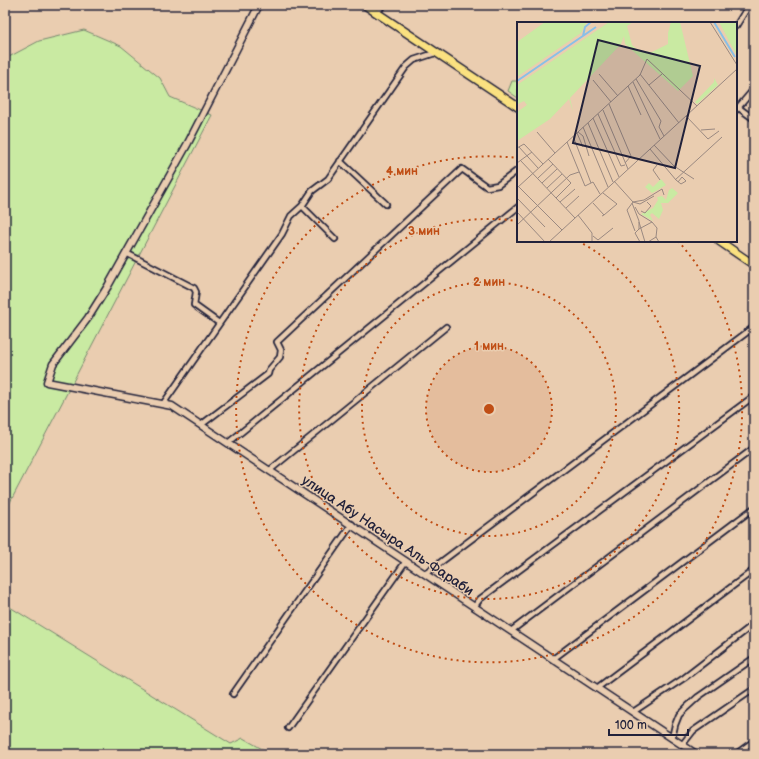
<svg xmlns="http://www.w3.org/2000/svg" width="759" height="759" font-family="'Balsamiq Sans',sans-serif">
	<style>
		.green { fill: #c9eaa2; stroke: #76866e }
		.lines { fill: none; stroke-linecap: round; stroke-linejoin: round }
		.minor-casing { stroke: #22223b; stroke-width: 8 }
		.tertiary-casing { stroke: #22223b; stroke-width: 9 }
		.primary-casing { stroke: #22223b; stroke-width: 10 }
		.minor { stroke: #eacdb0; stroke-width: 4.5 }
		.tertiary { stroke: #eacdb0; stroke-width: 6 }
		.primary { stroke: #fae180; stroke-width: 7 }
		.ring { fill: none; stroke: #c04e15; stroke-width: 2; stroke-dasharray: 2 4 }
		.labels { text-anchor: middle; stroke-width: 3; stroke-linejoin: round; paint-order: stroke }
		.street-label { font-size: 14px; fill: #22223b; stroke: #eacdb0 }
		.inset-river { fill: none; stroke: #89bfe7; stroke-width: 2 }
		.inset-road { fill: none; stroke: #9a8981; stroke-width: 1 }
		.view { fill: #22223b; fill-opacity: 0.15; stroke: #22223b; stroke-width: 2 }
		.inset-edge { fill: none; stroke: #22223b; stroke-width: 2 }
		.centre { fill: #c04e15; stroke: #eacdb0; stroke-width: 2 }
		.ring-label { font-size: 12px; text-anchor: middle; font-weight: bold; fill: #c04e15; stroke: #eacdb0; stroke-width: 3; stroke-linejoin: round; paint-order: stroke }
	</style>
	<rect width="100%" height="100%" fill="#eacdb0"/>
	<filter id="ink" filterUnits="userSpaceOnUse"><feTurbulence type="fractalNoise" baseFrequency=".025" numOctaves="2"/><feDisplacementMap in="SourceGraphic" scale="8" xChannelSelector="R" yChannelSelector="G"/><feConvolveMatrix kernelMatrix="1 2 1 2 8 2 1 2 1" color-interpolation-filters="sRGB"/></filter>
	<g filter="url(#ink)">
		<path class="green" d="M 84,30 L 121,46 L 160,78 L 170,97 L 212,115 L 5,512 L 5,59 L 39,41 Z
			M 512,81 L 518,81 L 518,98 L 508,91 Z
			M 5,604 L 231,744 L 243,738 L 271,754 L 5,754 Z"/>
		<g class="lines">
			<g class="minor-casing">
				<path id="minor" d="M 377,13 L 383,5
					M 736,26 L 749,5
					M 739,108 L 754,119
					M 736,110 L 754,89
					M 340,161 L 386,204
					M 302,206 L 335,239
					M 126,253 L 194,288 L 196,292 L 194,305 L 219,323
					M 163,404 L 282,234 L 291,216 L 302,206 L 312,191 L 328,179 L 406,67 L 414,60 L 435,53
					M 201,425 L 268,374 L 269,370 L 280,357 L 281,350 L 277,342 L 462,169 L 487,187 L 498,185 L 518,170
					M 228,443 L 518,207
					M 270,470 L 446,327
					M 425,574 L 754,327
					M 474,607 L 480,599 L 754,396
					M 511,631 L 754,448
					M 553,659 L 754,508
					M 597,688 L 754,570
					M 233,694 L 352,524
					M 633,712 L 684,678 L 754,624
					M 288,728 L 406,561
					M 672,738 L 675,725 L 679,715 L 686,708 L 698,697 L 754,658
					M 682,745 L 693,731 L 754,689
					M 736,754 L 754,741"/>
			</g>
			<g class="tertiary-casing">
				<path id="tertiary" d="M 259,5 L 188,143 L 108,286 L 88,318 L 53,364 L 47,382 L 172,406 L 696,754"/>
			</g>
			<g class="primary-casing">
				<path id="primary" d="M 365,5 L 518,107
					M 719,241 L 754,265"/>
			</g>
			<use href="#minor" class="minor"/>
			<use href="#tertiary" class="tertiary"/>
			<use href="#primary" class="primary"/>
		</g>
	</g>
	<circle cx="489" cy="409" r="63" fill="#c04e15" fill-opacity=".12"/>
	<g class="ring">
		<circle cx="489" cy="409" r="63"/>
		<circle cx="489" cy="409" r="127"/>
		<path d="M578 241A190 190 0 1 1 517 221"/>
		<path d="M678 241A253 253 0 1 1 518 158"/>
	</g>
	<g class="labels">
		<g class="street-label">
			<text transform="translate(388 535) rotate(34)" y="5">улица Абу Насыра Аль-Фараби</text>
		</g>
	</g>
	<g transform="translate(517 22)">
		<rect width="220" height="220" fill="#eacdb0"/>
		<path d="M 28,0 L 70,0 L 64,11 L 0,55 L 0,20 ZM 92,0 L 116,0 L 110,4 L 115,23 L 122,29 L 135,30 L 151,22 L 151,11 L 154,0 L 163,0 L 176,54 L 161,69 L 108,22 L 107,14 L 104,22 L 53,76 L 56,90 L 52,77 L 33,97 L 0,119 L 0,90 L 10,83 L 7,79 L 1,82 L 0,63 ZM 202,0 L 220,0 L 220,34 ZM 197,56 L 201,63 L 180,82 L 178,80 L 197,60 ZM 144,157 L 149,163 L 139,169 L 135,171 L 128,165 L 132,161 L 136,165 ZM 155,166 L 161,171 L 151,181 L 144,181 L 146,188 L 142,197 L 135,191 L 133,193 L 136,199 L 124,192 L 136,186 L 141,178 L 140,175 L 145,174 L 149,178 L 152,168 Z" fill="#c9eaa2"/>
		<path class="inset-river" d="M 197,0 L 218,35M 66,14 L 68,5 L 74,0M 0,59 L 79,5"/>
		<path class="inset-road" d="M 193,0 L 220,43M 82,52 L 101,74M 123,52 L 162,101M 119,57 L 144,99 L 142,105 L 147,114M 76,58 L 94,80M 116,60 L 143,117M 132,63 L 145,52M 111,64 L 124,93M 92,82 L 114,134 L 108,141M 86,88 L 111,147M 81,92 L 104,144 L 108,143M 169,94 L 191,117 L 202,109M 76,96 L 102,155M 71,101 L 96,160M 66,105 L 91,165M 184,108 L 198,107M 20,110 L 38,131M 61,110 L 66,114 L 72,134M 60,111 L 66,125M 56,114 L 74,161M 50,120 L 68,164 L 76,160 L 83,172M 137,123 L 157,144 L 177,157M 2,125 L 21,146M 0,126 L 7,122 L 26,142M 133,127 L 159,158 L 164,162 L 169,159 L 165,155 L 161,160M 31,137 L 54,161 L 39,176M 3,138 L 58,196M 0,141 L 15,130M 140,143 L 136,148 L 143,158M 21,156 L 36,142M 158,158 L 205,115M 97,159 L 116,180 L 110,188 L 118,209M 25,161 L 40,147M 0,163 L 45,208M 0,166 L 123,53 L 130,37 L 180,84M 30,166 L 45,152M 86,171 L 100,182 L 87,193M 0,176 L 28,205M 43,180 L 58,167M 116,180 L 127,178 L 145,167 L 147,173M 116,180 L 123,182 L 137,174M 76,181 L 87,193 L 85,194M 115,181 L 122,199 L 122,207 L 118,211 L 123,220M 118,185 L 122,192 L 135,200 L 122,207M 49,186 L 62,174M 124,189 L 128,191 L 134,184 L 130,180M 0,190 L 28,220M 61,193 L 75,211 L 75,220M 122,200 L 128,220M 135,200 L 140,206 L 139,215M 0,203 L 53,153 L 62,150M 76,214 L 81,218 L 96,206M 32,220 L 220,47M 131,220 L 139,215 L 142,220"/>
		<path class="view" d="M 81,18 L 183,44 L 158,146 L 56,121 Z"/>
		<rect width="220" height="220" class="inset-edge"/>
	</g>
	<circle cx="489" cy="409" r="6" class="centre"/>
	<g class="ring-label">
		<text x="402" y="175">4 мин</text>
		<text x="424" y="235">3 мин</text>
		<text x="489" y="286">2 мин</text>
		<text x="489" y="350">1 мин</text>
	</g>
	<rect width="759" height="759" fill="none" stroke="#eacdb0" stroke-width="20"/>
	<rect x="10" y="10" width="739" height="739" fill="none" stroke="#22223b" stroke-width="1.5" filter="url(#ink)"/>
	<path d="M609 729v6h79v-6" fill="none" stroke="#22223b" stroke-width="2"/>
	<text x="615" y="729" font-size="12" fill="#22223b" stroke="#eacdb0" stroke-width="3" paint-order="stroke">100 m</text>
</svg>
